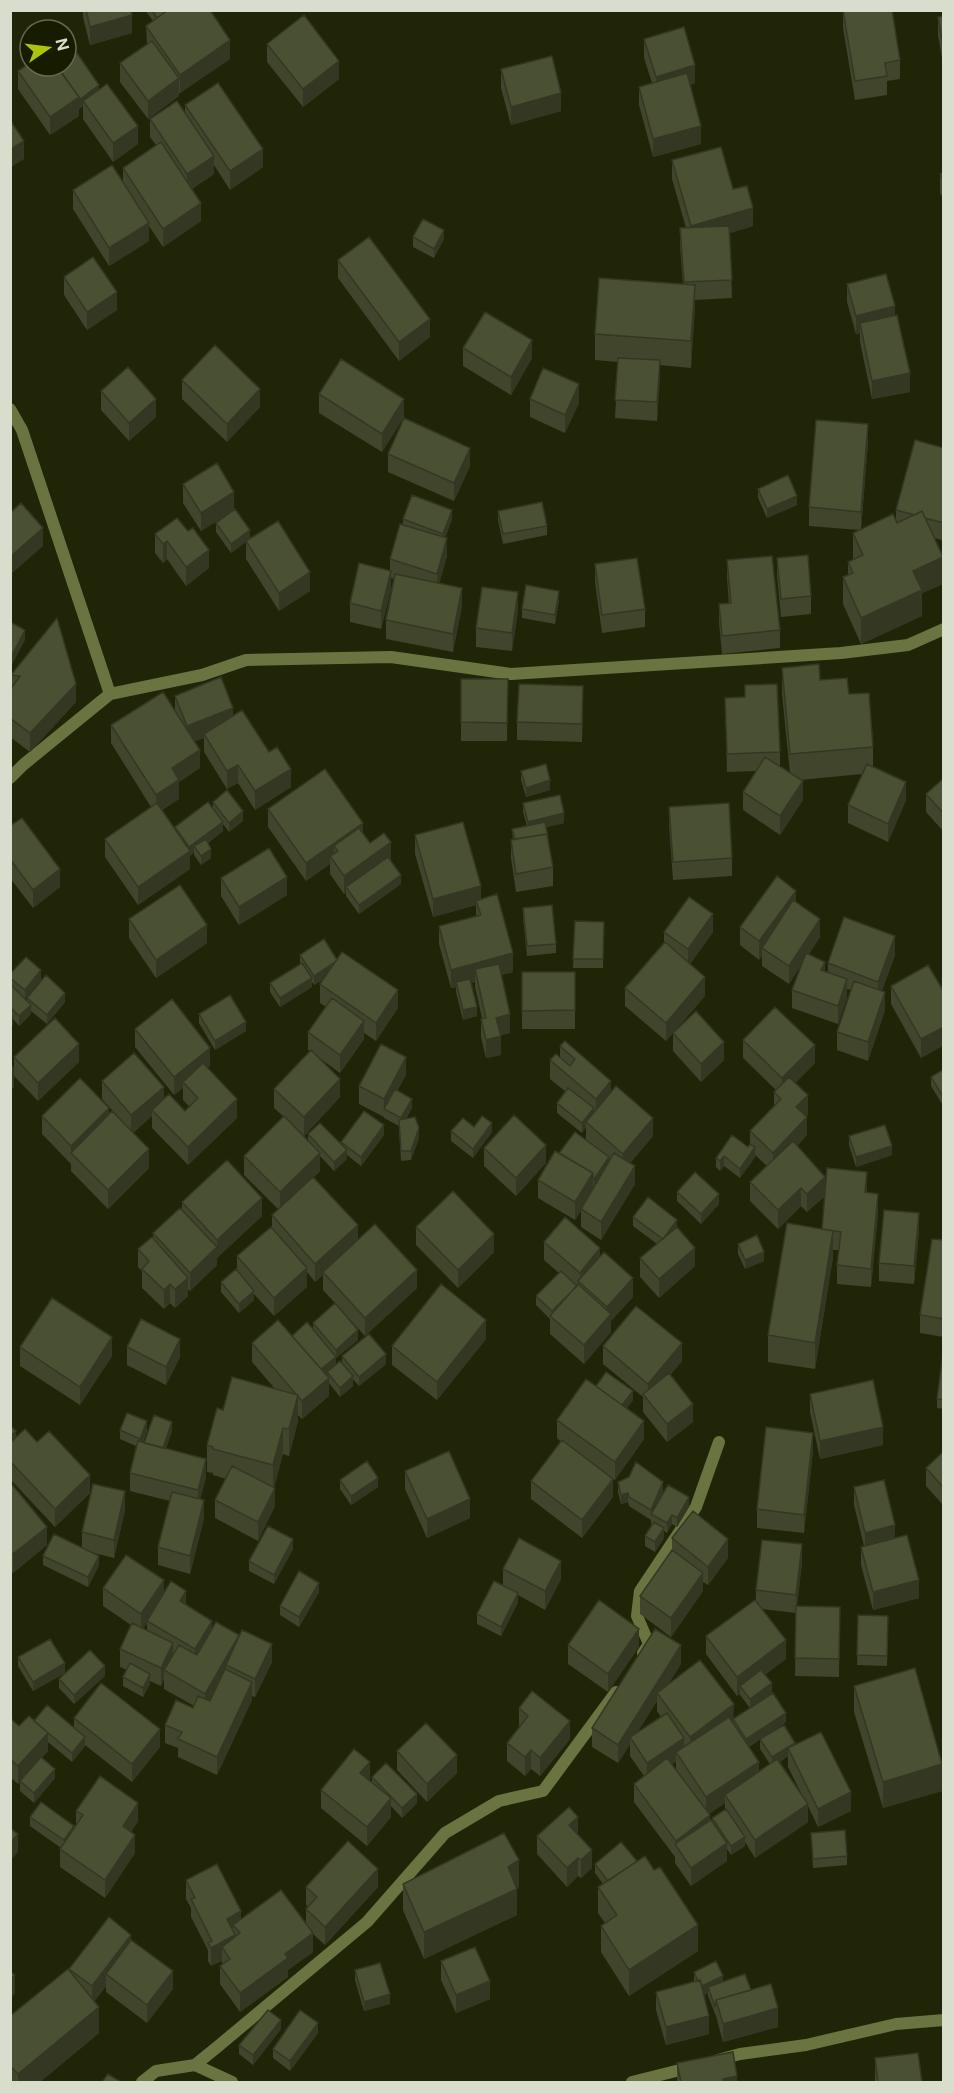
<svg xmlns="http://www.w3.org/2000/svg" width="954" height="2093" font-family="'Public Sans',sans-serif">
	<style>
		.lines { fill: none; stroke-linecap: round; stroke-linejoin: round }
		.minor { stroke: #6a7441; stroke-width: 12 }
		.wall { fill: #40452b; fill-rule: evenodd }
		.shaded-wall { fill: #343823 }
		.building { fill: #4a5032; stroke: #343823; stroke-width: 1.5 }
	</style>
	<rect width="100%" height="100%" fill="#202508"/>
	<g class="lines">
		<path class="minor" d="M 10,409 L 22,430 L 110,694
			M 10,778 L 23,765 L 110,694 L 202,675 L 246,660 L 391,657 L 511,674 L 841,653 L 908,645 L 944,629
			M 643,1653 L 649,1644 L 637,1616 L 640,1591 L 696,1507 L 719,1442
			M 718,2060 L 740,2054 L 806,2045 L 896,2024 L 944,2020
			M 195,2065 L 232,2082
			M 142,2082 L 156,2071 L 195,2065 L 216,2048 L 367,1922 L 445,1833 L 499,1801 L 543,1791 L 616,1692
			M 632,2082 L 692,2067"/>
	</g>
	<path class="wall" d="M 83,10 L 131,10 L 132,33 L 90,45 L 83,17 Z
		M 145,10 L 210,10 L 230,59 L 180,93 L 179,93 L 179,96 L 148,119 L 120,82 L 120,63 L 147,44 L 146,26 L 153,21 Z
		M 843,10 L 900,60 L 900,79 L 887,81 L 887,95 L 855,100 L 843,28 Z
		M 944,16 L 944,69 L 938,35 L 938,17 Z
		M 644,39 L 695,83 L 690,85 L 701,144 L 653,157 L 639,105 L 639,87 L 652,83 L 644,58 Z
		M 267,44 L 339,79 L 303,107 L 267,62 Z
		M 73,56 L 99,89 L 138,144 L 113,162 L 83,119 L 83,106 L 79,109 L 79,116 L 50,135 L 18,89 L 18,71 Z
		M 501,69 L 561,111 L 511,125 L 501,88 Z
		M 185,105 L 263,167 L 230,190 L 214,165 L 214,174 L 192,189 L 201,221 L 163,247 L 149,226 L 149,241 L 109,266 L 73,209 L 73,190 L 123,181 L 123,168 L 156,145 L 150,137 L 150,119 L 185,113 Z
		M 672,160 L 733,189 L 753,226 L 730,233 L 732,298 L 695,300 L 691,368 L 660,365 L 657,421 L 615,418 L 618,362 L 595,360 L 595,334 L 683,284 L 680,246 L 680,228 L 686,228 L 672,179 Z
		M 944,172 L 944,200 L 940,193 L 940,174 Z
		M 413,237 L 444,239 L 434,258 L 413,247 Z
		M 338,260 L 430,337 L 399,361 L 338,278 Z
		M 64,277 L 117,310 L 87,330 L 64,295 Z
		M 847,284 L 895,316 L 910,392 L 872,399 L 860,342 L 860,333 L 856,334 L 847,302 Z
		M 463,348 L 532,358 L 511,395 L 463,366 Z
		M 182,380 L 260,407 L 227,442 L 182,399 Z
		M 101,391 L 156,417 L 129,441 L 101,410 Z
		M 319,394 L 404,417 L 382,452 L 319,413 Z
		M 530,399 L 579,403 L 565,433 L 530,417 Z
		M 868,442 L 861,529 L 896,522 L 896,510 L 944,448 L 944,541 L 935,538 L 943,584 L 922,593 L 922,616 L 861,644 L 843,604 L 843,577 L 848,575 L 848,562 L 853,560 L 853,533 L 859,530 L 809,526 L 809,507 Z
		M 388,454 L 470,466 L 454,501 L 388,472 Z
		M 183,484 L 234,510 L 250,539 L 310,591 L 279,611 L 246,559 L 246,542 L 231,553 L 216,532 L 216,523 L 230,513 L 201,531 L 183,503 Z
		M 758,489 L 797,505 L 767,518 L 758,498 Z
		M 498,511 L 547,526 L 547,535 L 503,544 L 498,520 Z
		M 403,519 L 452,519 L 445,538 L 447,556 L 439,583 L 462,606 L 453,652 L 386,639 L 386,620 L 394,579 L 391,578 L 391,589 L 381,629 L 350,622 L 350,603 L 390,571 L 390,559 L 403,525 Z
		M 188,531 L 209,568 L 186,586 L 167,559 L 163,563 L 155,553 L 155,534 Z
		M 777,558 L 811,596 L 811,614 L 781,617 L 777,576 Z
		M 727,560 L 780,630 L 780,648 L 722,654 L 719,623 L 719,604 L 729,604 L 727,579 Z
		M 595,564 L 645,609 L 645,627 L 602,633 L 595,582 Z
		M 559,600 L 555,624 L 522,618 L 522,609 Z
		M 518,610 L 512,651 L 476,647 L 476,628 Z
		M 57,618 L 76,702 L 30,752 L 10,737 L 11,675 Z
		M 782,668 L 820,680 L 849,694 L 873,747 L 873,767 L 906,800 L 888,842 L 848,823 L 848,805 L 862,774 L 800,780 L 803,800 L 780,835 L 743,810 L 743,792 L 757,771 L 727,772 L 725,698 L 745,697 L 745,685 L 780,752 L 780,766 L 790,773 L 782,694 Z
		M 461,679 L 508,679 L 507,741 L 461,741 Z
		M 175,696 L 233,715 L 291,787 L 255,810 L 238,783 L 227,789 L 204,752 L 204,738 L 195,741 L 200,768 L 179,782 L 179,799 L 162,810 L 175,829 L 175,827 L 213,808 L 213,802 L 243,821 L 229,832 L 223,824 L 223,831 L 208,843 L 211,858 L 201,865 L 194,855 L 194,852 L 190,856 L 190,869 L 138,905 L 105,857 L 105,839 L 151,807 L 111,743 L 111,725 L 175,710 Z
		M 583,705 L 582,742 L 517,740 L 517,722 Z
		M 521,771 L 550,790 L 526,797 L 521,780 Z
		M 944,778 L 944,832 L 926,812 L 926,794 Z
		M 523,803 L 564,823 L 546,827 L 553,867 L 553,886 L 516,892 L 511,858 L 511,840 L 513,840 L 512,829 L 527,826 L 523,812 Z
		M 669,807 L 732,858 L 732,876 L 673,880 L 669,825 Z
		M 268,809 L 363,833 L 370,843 L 391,860 L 401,884 L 359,914 L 346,896 L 346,893 L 344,894 L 330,874 L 330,864 L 306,881 L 268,827 Z
		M 10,826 L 60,887 L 33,908 L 10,878 Z
		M 415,835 L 481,900 L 513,972 L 501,975 L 510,1033 L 501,1035 L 501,1055 L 486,1058 L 481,1037 L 481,1019 L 482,1018 L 475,987 L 475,982 L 471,983 L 477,1016 L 463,1020 L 456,992 L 456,987 L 451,988 L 439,944 L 439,926 L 476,916 L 476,905 L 433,917 L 415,854 Z
		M 221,878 L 287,895 L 239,925 L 221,896 Z
		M 796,903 L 820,937 L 809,954 L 825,971 L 828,972 L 828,963 L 895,955 L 882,991 L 885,1010 L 868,1061 L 837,1050 L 837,1032 L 851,990 L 847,989 L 847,997 L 838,1024 L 792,1008 L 792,990 L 802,963 L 789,984 L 762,966 L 762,956 L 759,960 L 740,945 L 740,927 Z
		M 523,908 L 556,944 L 556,953 L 527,956 L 523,918 Z
		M 129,919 L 207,943 L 156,978 L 129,938 Z
		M 575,921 L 604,922 L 603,968 L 573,968 Z
		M 664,932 L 713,932 L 690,964 L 705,996 L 674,1032 L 724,1060 L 701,1082 L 673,1051 L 673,1033 L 666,1041 L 625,1006 L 625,988 L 664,942 Z
		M 300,955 L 337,960 L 398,1008 L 376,1041 L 364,1033 L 364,1039 L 340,1073 L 318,1057 L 340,1097 L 304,1136 L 295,1127 L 308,1141 L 308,1134 L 341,1144 L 341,1142 L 384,1135 L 361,1166 L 347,1155 L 347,1159 L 334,1171 L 320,1156 L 320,1171 L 314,1177 L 358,1240 L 417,1288 L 365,1336 L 323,1290 L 323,1275 L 315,1282 L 307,1272 L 307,1287 L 274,1316 L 254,1294 L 254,1300 L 239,1313 L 221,1292 L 221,1282 L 237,1271 L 237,1256 L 272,1228 L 272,1215 L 278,1209 L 244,1175 L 244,1156 L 284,1117 L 274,1108 L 274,1089 L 310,1051 L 308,1050 L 308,1032 L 326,1007 L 320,1003 L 320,984 L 324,979 L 314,985 L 312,982 L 312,987 L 280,1007 L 270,992 L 270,983 L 300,964 Z
		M 522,972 L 575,972 L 575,1029 L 522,1029 Z
		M 10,974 L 41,980 L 25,999 L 27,1000 L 27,998 L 65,1002 L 47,1024 L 31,1011 L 31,1014 L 19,1026 L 13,1019 L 13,1025 L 10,1027 Z
		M 891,986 L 944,992 L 944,1045 L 921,1058 L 891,1004 Z
		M 199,1014 L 246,1031 L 215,1050 L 199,1023 Z
		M 135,1029 L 210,1066 L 207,1068 L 237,1118 L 188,1165 L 152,1128 L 152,1116 L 133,1133 L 149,1168 L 108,1209 L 71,1171 L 71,1164 L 42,1134 L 42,1116 L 109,1114 L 118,1117 L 102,1099 L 102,1081 L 164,1098 L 185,1111 L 189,1106 L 183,1100 L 183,1088 L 174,1095 L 135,1047 Z
		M 743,1040 L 815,1063 L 795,1083 L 808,1114 L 806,1116 L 807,1135 L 797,1146 L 825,1187 L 867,1192 L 878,1212 L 871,1287 L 837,1284 L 837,1265 L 839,1250 L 833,1250 L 833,1257 L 815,1369 L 768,1362 L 768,1335 L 822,1229 L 825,1196 L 807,1212 L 801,1206 L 778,1229 L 750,1201 L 750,1182 L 767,1166 L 755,1155 L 755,1157 L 740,1178 L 724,1166 L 720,1171 L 716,1167 L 716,1158 L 748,1147 L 750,1144 L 750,1131 L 774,1106 L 774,1092 L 776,1090 L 743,1058 Z
		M 565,1041 L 611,1093 L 653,1136 L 630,1163 L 635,1184 L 601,1240 L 581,1227 L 581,1210 L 575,1220 L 538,1198 L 538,1180 L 559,1153 L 586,1140 L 586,1127 L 582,1133 L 557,1113 L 557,1103 L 566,1092 L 550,1079 L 550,1060 L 560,1058 L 560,1046 Z
		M 14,1057 L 79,1062 L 38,1101 L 14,1076 L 14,1087 Z
		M 944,1069 L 944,1107 L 931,1086 L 931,1077 Z
		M 406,1075 L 397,1091 L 412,1108 L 406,1119 L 419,1138 L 411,1160 L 401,1161 L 399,1126 L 384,1118 L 384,1116 L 384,1117 L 359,1104 L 359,1086 Z
		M 474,1127 L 492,1132 L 473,1158 L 451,1141 L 451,1131 Z
		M 849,1136 L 892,1155 L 856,1167 L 849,1145 Z
		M 484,1148 L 546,1163 L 516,1196 L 484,1166 Z
		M 677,1192 L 719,1204 L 701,1224 L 677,1201 Z
		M 182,1202 L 262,1216 L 217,1258 L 217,1265 L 190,1291 L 188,1289 L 188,1296 L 175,1308 L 170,1303 L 164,1309 L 142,1288 L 142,1271 L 138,1267 L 138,1249 L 153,1238 L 153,1233 L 182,1210 Z
		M 633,1217 L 677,1227 L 695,1266 L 659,1298 L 640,1277 L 640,1258 L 657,1244 L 633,1226 Z
		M 416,1227 L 494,1252 L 458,1288 L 416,1245 Z
		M 919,1231 L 914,1284 L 879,1281 L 879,1263 Z
		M 944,1240 L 944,1337 L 920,1333 L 920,1315 Z
		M 544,1242 L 600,1256 L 633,1297 L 611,1321 L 611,1332 L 584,1364 L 550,1334 L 550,1319 L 536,1305 L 536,1296 L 559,1273 L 544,1260 Z
		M 738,1244 L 764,1261 L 745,1269 L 738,1254 Z
		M 313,1323 L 358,1340 L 336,1358 L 336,1364 L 342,1364 L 342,1356 L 386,1364 L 359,1386 L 353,1379 L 353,1386 L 340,1397 L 329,1383 L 329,1396 L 302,1419 L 298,1415 L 298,1421 L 289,1456 L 283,1454 L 274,1487 L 275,1506 L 258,1541 L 215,1518 L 215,1500 L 226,1479 L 213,1475 L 213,1473 L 207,1472 L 207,1445 L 223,1410 L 275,1389 L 252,1362 L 252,1343 L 292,1336 L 313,1329 Z
		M 486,1339 L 437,1400 L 392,1365 L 392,1346 Z
		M 603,1346 L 682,1361 L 670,1375 L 693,1422 L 667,1442 L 643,1412 L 643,1397 L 603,1364 Z
		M 20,1347 L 112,1356 L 80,1405 L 20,1366 Z
		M 127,1347 L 180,1357 L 166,1385 L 127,1365 Z
		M 944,1354 L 944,1409 L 937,1408 L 937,1399 Z
		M 596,1386 L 633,1400 L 627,1408 L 644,1439 L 615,1480 L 611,1478 L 613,1497 L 582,1538 L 531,1499 L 531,1481 L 561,1442 L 557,1438 L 557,1420 Z
		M 810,1394 L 883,1445 L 820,1459 L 810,1412 Z
		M 10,1426 L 16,1438 L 37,1442 L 90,1493 L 55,1527 L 10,1479 Z
		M 120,1430 L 147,1431 L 143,1442 L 144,1443 L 172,1431 L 166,1448 L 206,1477 L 200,1499 L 204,1518 L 190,1574 L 158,1565 L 158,1547 L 170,1501 L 130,1491 L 130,1473 L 136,1446 L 120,1439 Z
		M 813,1451 L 804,1533 L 757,1528 L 757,1509 Z
		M 944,1451 L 944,1506 L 926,1486 L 926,1468 Z
		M 405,1471 L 470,1518 L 427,1538 L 405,1489 Z
		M 340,1480 L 378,1487 L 351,1505 L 340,1489 Z
		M 10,1482 L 47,1545 L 13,1573 L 10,1569 Z
		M 618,1482 L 663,1492 L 660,1499 L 689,1507 L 677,1527 L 672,1524 L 667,1533 L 664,1531 L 664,1538 L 655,1552 L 645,1546 L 645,1536 L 652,1524 L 651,1524 L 651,1519 L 651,1520 L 629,1506 L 628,1502 L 621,1504 L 618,1492 Z
		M 854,1487 L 895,1538 L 919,1598 L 873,1610 L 861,1565 L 861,1547 L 864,1546 L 854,1505 Z
		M 125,1510 L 114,1558 L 94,1553 L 99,1565 L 88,1587 L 43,1565 L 43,1556 L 82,1548 L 82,1532 Z
		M 672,1538 L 728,1558 L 708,1585 L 703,1582 L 703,1591 L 671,1637 L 640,1614 L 640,1596 L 672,1550 Z
		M 293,1549 L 274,1584 L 249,1571 L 249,1561 Z
		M 802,1562 L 797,1606 L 840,1607 L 839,1677 L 795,1676 L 796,1613 L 762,1609 L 786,1659 L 765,1674 L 772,1693 L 755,1705 L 786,1722 L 749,1747 L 759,1771 L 770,1764 L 760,1749 L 760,1739 L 795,1745 L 851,1811 L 818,1827 L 808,1806 L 808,1822 L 755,1858 L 745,1842 L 745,1846 L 731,1855 L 727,1849 L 727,1861 L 691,1886 L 675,1863 L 675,1857 L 634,1802 L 634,1784 L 644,1776 L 630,1756 L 630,1744 L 618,1763 L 592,1747 L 592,1728 L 681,1664 L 667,1686 L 734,1719 L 750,1708 L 740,1695 L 740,1693 L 737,1696 L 706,1654 L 706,1636 L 756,1602 L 756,1590 ZM 657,1701 L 657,1711 L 661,1717 L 637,1733 ZM 788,1756 L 788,1767 L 803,1797 L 780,1762 ZM 676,1762 L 676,1770 L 672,1764 ZM 725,1803 L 725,1810 L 712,1818 L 712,1821 L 710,1821 L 709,1814 Z
		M 503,1569 L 561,1579 L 545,1610 L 518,1595 L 518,1602 L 501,1636 L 477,1624 L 477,1614 L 503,1586 Z
		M 103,1588 L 164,1593 L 186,1605 L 212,1629 L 239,1637 L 272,1662 L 255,1697 L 252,1696 L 252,1700 L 217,1775 L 178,1757 L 178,1748 L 165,1743 L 165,1725 L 193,1708 L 194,1706 L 164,1689 L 164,1679 L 161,1686 L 150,1681 L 150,1684 L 143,1697 L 123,1686 L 123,1677 L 127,1670 L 120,1667 L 120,1649 L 131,1625 L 103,1606 ZM 147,1622 L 147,1631 L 143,1629 Z
		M 319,1592 L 299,1627 L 280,1615 L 280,1606 Z
		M 858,1615 L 888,1616 L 887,1666 L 857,1665 Z
		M 568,1645 L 639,1647 L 608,1692 L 568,1664 Z
		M 18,1657 L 65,1673 L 33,1691 L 18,1666 Z
		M 105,1676 L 74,1704 L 59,1688 L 59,1679 Z
		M 854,1686 L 942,1791 L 883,1808 L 854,1712 Z
		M 519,1708 L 570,1739 L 540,1776 L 531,1769 L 525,1776 L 507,1761 L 507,1743 L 519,1727 Z
		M 10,1718 L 19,1726 L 34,1721 L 74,1728 L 74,1718 L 160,1747 L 132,1782 L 85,1745 L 85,1746 L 72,1762 L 48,1742 L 48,1751 L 42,1757 L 55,1778 L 34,1803 L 20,1791 L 20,1782 L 18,1784 L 10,1777 Z
		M 397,1751 L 457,1773 L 427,1802 L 397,1770 Z
		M 372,1777 L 417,1803 L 402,1818 L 391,1806 L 391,1817 L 367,1846 L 321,1808 L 321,1790 L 370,1780 L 369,1780 L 372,1783 Z
		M 76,1811 L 138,1821 L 131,1832 L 135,1853 L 105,1898 L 60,1867 L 60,1849 L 61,1848 L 30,1826 L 30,1817 L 74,1829 L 76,1825 Z
		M 811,1833 L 847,1856 L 847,1865 L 813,1868 Z
		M 578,1835 L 592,1868 L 581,1878 L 578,1876 L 567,1887 L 537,1854 L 537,1836 Z
		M 637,1861 L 654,1870 L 698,1951 L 629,1996 L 601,1952 L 601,1926 L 605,1923 L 598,1913 L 598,1887 L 603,1884 L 595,1873 L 595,1864 Z
		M 186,1880 L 241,1919 L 306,1923 L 306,1909 L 308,1907 L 306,1905 L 306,1887 L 378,1887 L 325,1945 L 313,1934 L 313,1952 L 288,1970 L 288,1977 L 240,2012 L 220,1984 L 220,1966 L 222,1965 L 222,1961 L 211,1966 L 208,1961 L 208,1950 L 191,1917 L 191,1908 L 186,1899 Z
		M 403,1884 L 519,1887 L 517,1888 L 517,1915 L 424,1959 L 403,1910 Z
		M 131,1940 L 173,1989 L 147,2023 L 106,1992 L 106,1986 L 94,2001 L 99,2033 L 40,2082 L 10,2082 L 10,2016 L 69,1971 L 69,1969 Z
		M 441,1961 L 490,1999 L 456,2013 L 441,1980 Z
		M 355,1970 L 390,2004 L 364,2011 L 355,1980 Z
		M 694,1972 L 751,1990 L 778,2027 L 723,2042 L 716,2016 L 708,1996 L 708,1993 L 704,1995 L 709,2034 L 666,2045 L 656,2010 L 656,1992 L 694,1982 Z
		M 281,2029 L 253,2065 L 239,2054 L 239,2045 Z
		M 318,2033 L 290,2071 L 273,2058 L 273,2049 Z
		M 875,2058 L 922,2082 L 875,2082 Z
		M 677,2063 L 737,2082 L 677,2082 Z"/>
	<path class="shaded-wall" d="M 132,15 L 132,33 L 90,45 L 90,27 Z
		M 230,40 L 230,59 L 180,93 L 180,75 Z
		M 73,50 L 73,60 L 66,65 L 66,55 Z
		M 339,61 L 339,79 L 303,107 L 303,89 Z
		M 695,65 L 695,83 L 656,95 L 656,77 Z
		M 179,78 L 179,96 L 148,119 L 148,101 Z
		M 99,85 L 99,94 L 83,101 L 83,106 L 79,109 L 79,116 L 50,135 L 50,117 Z
		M 561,93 L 561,111 L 511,125 L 511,107 Z
		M 138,126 L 138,144 L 113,162 L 113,143 Z
		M 701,126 L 701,144 L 653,157 L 653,139 Z
		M 24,141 L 24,159 L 10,168 L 10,150 Z
		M 263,149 L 263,167 L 230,190 L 230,171 Z
		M 214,156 L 214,174 L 187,192 L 187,174 Z
		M 201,203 L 201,221 L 163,247 L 163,229 Z
		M 753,208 L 753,226 L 691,244 L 691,226 Z
		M 149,223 L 149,241 L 109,266 L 109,248 Z
		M 444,230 L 444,239 L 434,258 L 434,249 Z
		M 695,285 L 695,311 L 691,368 L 691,341 Z
		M 117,292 L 117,310 L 87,330 L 87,312 Z
		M 895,306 L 895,325 L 860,323 L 860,333 L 856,334 L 856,316 Z
		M 430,319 L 430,337 L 399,361 L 399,342 Z
		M 532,340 L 532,358 L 511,395 L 511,377 Z
		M 660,360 L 660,379 L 657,421 L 657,402 Z
		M 910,373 L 910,392 L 872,399 L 872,381 Z
		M 579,384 L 579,403 L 565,433 L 565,415 Z
		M 260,389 L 260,407 L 227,442 L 227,424 Z
		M 156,399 L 156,417 L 129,441 L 129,423 Z
		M 404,399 L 404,417 L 382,452 L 382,434 Z
		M 868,424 L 868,442 L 861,530 L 861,512 Z
		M 470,448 L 470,466 L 454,501 L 454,483 Z
		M 234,492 L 234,510 L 201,531 L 201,513 Z
		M 797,496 L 797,505 L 767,518 L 767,509 Z
		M 452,510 L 452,519 L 443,543 L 443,534 Z
		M 43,528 L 43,546 L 10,575 L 10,557 Z
		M 250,530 L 250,539 L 231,553 L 231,544 Z
		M 447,538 L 447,556 L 437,592 L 437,574 Z
		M 167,541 L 167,559 L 163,563 L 163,544 Z
		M 209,550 L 209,568 L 186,586 L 186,567 Z
		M 943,557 L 943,584 L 922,593 L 922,616 L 861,644 L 861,618 L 913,571 Z
		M 391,571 L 391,589 L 381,629 L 381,611 Z
		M 310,572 L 310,591 L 279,611 L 279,593 Z
		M 462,588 L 462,606 L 453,652 L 453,634 Z
		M 559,591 L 559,600 L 555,624 L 555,615 Z
		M 518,592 L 518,610 L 512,651 L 512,633 Z
		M 25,630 L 25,640 L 10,668 L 10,659 Z
		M 76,684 L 76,702 L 30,752 L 30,733 Z
		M 233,708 L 233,726 L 204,734 L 204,738 L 187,744 L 187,726 Z
		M 200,750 L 200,768 L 179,782 L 179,799 L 156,813 L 156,795 L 172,768 Z
		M 238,765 L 238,783 L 227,789 L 227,771 Z
		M 291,769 L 291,787 L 255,810 L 255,791 Z
		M 550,780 L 550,790 L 526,797 L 526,788 Z
		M 803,781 L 803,800 L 780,835 L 780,816 Z
		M 906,782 L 906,800 L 888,842 L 888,824 Z
		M 243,811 L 243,821 L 229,832 L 229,823 Z
		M 564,813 L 564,823 L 528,832 L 528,822 Z
		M 223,822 L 223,831 L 197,850 L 194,846 L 194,852 L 190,856 L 190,869 L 138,905 L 138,887 L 189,851 L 189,847 Z
		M 363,823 L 363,841 L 334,846 L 334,861 L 330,856 L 330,864 L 306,881 L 306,863 Z
		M 391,842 L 391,860 L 346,887 L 346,893 L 344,894 L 344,876 Z
		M 211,849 L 211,858 L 201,865 L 201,856 Z
		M 60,869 L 60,887 L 33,908 L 33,890 Z
		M 401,875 L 401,884 L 359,914 L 359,905 Z
		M 287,877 L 287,895 L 239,925 L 239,907 Z
		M 481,886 L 481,904 L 476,901 L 476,905 L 433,917 L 433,899 Z
		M 796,891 L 796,909 L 762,948 L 762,956 L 759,960 L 759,941 Z
		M 713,914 L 713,932 L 688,967 L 688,949 Z
		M 820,919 L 820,937 L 789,984 L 789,966 Z
		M 207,925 L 207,943 L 156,978 L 156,960 Z
		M 895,936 L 895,955 L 878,1001 L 878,982 Z
		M 513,953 L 513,972 L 478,981 L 475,969 L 475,982 L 457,987 L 456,982 L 456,987 L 451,988 L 451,970 Z
		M 337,961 L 337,970 L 314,985 L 314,976 Z
		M 825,962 L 825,980 L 821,970 Z
		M 41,970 L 41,980 L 25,999 L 25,990 Z
		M 705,977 L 705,996 L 666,1041 L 666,1023 Z
		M 312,978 L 312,987 L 280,1007 L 280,998 Z
		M 847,979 L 847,997 L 838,1024 L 838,1006 Z
		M 398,990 L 398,1008 L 376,1041 L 376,1023 Z
		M 885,992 L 885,1010 L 868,1061 L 868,1042 Z
		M 65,993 L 65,1002 L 47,1024 L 47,1015 Z
		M 31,1005 L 31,1014 L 19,1026 L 19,1016 Z
		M 477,1007 L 477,1016 L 463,1020 L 463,1010 Z
		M 510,1014 L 510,1033 L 496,1036 L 496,1018 Z
		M 13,1015 L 13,1025 L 10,1027 L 10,1018 Z
		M 364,1021 L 364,1039 L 340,1073 L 340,1055 Z
		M 246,1022 L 246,1031 L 215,1050 L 215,1041 Z
		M 944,1027 L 944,1045 L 921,1058 L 921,1039 Z
		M 501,1036 L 501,1055 L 486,1058 L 486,1040 Z
		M 724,1042 L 724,1060 L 701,1082 L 701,1064 Z
		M 79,1044 L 79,1062 L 38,1101 L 38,1083 Z
		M 815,1045 L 815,1063 L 782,1096 L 782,1078 Z
		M 210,1048 L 210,1066 L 186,1085 L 183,1082 L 183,1088 L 174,1095 L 174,1077 Z
		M 406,1057 L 406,1075 L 387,1110 L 384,1109 L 384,1117 L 384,1099 Z
		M 14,1069 L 14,1087 L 10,1091 L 10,1072 Z
		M 340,1079 L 340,1097 L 304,1136 L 304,1117 Z
		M 611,1081 L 611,1099 L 596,1117 L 596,1099 Z
		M 164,1087 L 164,1106 L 152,1110 L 152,1116 L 131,1134 L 131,1115 Z
		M 808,1095 L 808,1114 L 796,1126 L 796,1107 Z
		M 237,1099 L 237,1118 L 188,1165 L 188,1147 Z
		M 412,1099 L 412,1108 L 401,1127 L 401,1118 Z
		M 109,1108 L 109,1127 L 71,1153 L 71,1146 Z
		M 594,1108 L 594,1117 L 586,1122 L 586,1127 L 582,1133 L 582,1123 Z
		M 807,1117 L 807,1135 L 773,1172 L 773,1153 Z
		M 653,1118 L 653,1136 L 623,1172 L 623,1154 Z
		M 492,1123 L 492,1132 L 473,1158 L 473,1149 Z
		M 384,1125 L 384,1135 L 361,1166 L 361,1157 Z
		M 419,1128 L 419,1138 L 411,1160 L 411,1151 Z
		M 546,1145 L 546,1163 L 516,1196 L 516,1178 Z
		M 892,1146 L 892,1155 L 856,1167 L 856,1157 Z
		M 755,1147 L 755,1157 L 740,1178 L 740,1169 Z
		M 149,1149 L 149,1168 L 108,1209 L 108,1190 Z
		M 347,1150 L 347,1159 L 334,1171 L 334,1162 Z
		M 320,1153 L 320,1171 L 280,1211 L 280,1192 Z
		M 724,1156 L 724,1166 L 720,1171 L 720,1161 Z
		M 609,1157 L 609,1167 L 594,1188 L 594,1179 Z
		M 635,1166 L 635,1184 L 601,1240 L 601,1222 Z
		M 867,1172 L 867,1191 L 865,1211 L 865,1192 Z
		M 593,1173 L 593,1192 L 575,1220 L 575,1202 Z
		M 825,1177 L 825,1195 L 807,1212 L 807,1194 Z
		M 801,1188 L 801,1206 L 778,1229 L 778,1210 Z
		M 719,1194 L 719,1204 L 701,1224 L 701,1214 Z
		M 878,1194 L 878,1212 L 871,1287 L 871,1269 Z
		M 262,1198 L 262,1216 L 217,1258 L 217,1265 L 190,1291 L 190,1273 L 217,1248 L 217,1240 Z
		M 919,1213 L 919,1231 L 914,1284 L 914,1266 Z
		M 677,1220 L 677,1229 L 663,1239 Z
		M 358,1225 L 358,1243 L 323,1272 L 323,1275 L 315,1282 L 315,1264 Z
		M 833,1231 L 833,1257 L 815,1369 L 815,1343 Z
		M 494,1234 L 494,1252 L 458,1288 L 458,1270 Z
		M 600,1248 L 600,1266 L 580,1282 L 580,1273 Z
		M 695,1248 L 695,1266 L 659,1298 L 659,1279 Z
		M 764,1252 L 764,1261 L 745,1269 L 745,1260 Z
		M 307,1268 L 307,1287 L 274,1316 L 274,1298 Z
		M 417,1270 L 417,1288 L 365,1336 L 365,1318 Z
		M 188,1278 L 188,1296 L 175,1308 L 175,1289 Z
		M 633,1278 L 633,1297 L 611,1321 L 611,1332 L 584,1364 L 584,1345 L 607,1319 L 607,1307 Z
		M 170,1284 L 170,1303 L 164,1309 L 164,1290 Z
		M 254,1291 L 254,1300 L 239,1313 L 239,1304 Z
		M 486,1320 L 486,1339 L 437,1400 L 437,1382 Z
		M 358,1330 L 358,1340 L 336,1358 L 336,1366 L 319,1381 L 319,1371 L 336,1357 L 336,1350 Z
		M 112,1337 L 112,1356 L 80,1405 L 80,1387 Z
		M 180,1339 L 180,1357 L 166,1385 L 166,1367 Z
		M 682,1343 L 682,1361 L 648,1402 L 648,1384 Z
		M 386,1354 L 386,1364 L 359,1386 L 359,1377 Z
		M 353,1376 L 353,1386 L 340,1397 L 340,1388 Z
		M 329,1378 L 329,1396 L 302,1419 L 302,1401 Z
		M 633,1391 L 633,1400 L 621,1415 L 621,1406 Z
		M 298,1395 L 298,1421 L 289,1456 L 289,1429 Z
		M 693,1404 L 693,1422 L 667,1442 L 667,1424 Z
		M 147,1421 L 147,1431 L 140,1448 L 140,1439 Z
		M 644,1421 L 644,1439 L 615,1480 L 615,1462 Z
		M 172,1422 L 172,1431 L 162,1461 L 162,1451 Z
		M 883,1427 L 883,1445 L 820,1459 L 820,1441 Z
		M 283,1428 L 283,1454 L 273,1491 L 273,1465 Z
		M 16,1431 L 16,1449 L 10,1455 L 10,1437 Z
		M 813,1433 L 813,1451 L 804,1533 L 804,1515 Z
		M 206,1459 L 206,1477 L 198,1508 L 198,1490 Z
		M 90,1475 L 90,1493 L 55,1527 L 55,1509 Z
		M 378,1478 L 378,1487 L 351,1505 L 351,1496 Z
		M 613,1479 L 613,1497 L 582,1538 L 582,1520 Z
		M 663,1482 L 663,1492 L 653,1515 L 651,1514 L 651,1520 L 651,1510 Z
		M 275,1488 L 275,1506 L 258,1541 L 258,1522 Z
		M 125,1491 L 125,1510 L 114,1558 L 114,1540 Z
		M 628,1493 L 628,1502 L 621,1504 L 621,1495 Z
		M 689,1497 L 689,1507 L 677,1527 L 677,1518 Z
		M 470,1499 L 470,1518 L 427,1538 L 427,1519 Z
		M 204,1500 L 204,1518 L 190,1574 L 190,1556 Z
		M 672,1515 L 672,1524 L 667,1533 L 667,1523 Z
		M 895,1525 L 895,1543 L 865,1551 L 865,1533 Z
		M 47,1527 L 47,1545 L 13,1573 L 13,1554 Z
		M 664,1528 L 664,1538 L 655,1552 L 655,1542 Z
		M 293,1539 L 293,1549 L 274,1584 L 274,1575 Z
		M 728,1539 L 728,1558 L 708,1585 L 708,1567 Z
		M 802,1544 L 802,1562 L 796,1613 L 796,1595 Z
		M 99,1556 L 99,1565 L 88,1587 L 88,1577 Z
		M 561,1561 L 561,1579 L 545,1610 L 545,1591 Z
		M 703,1573 L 703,1591 L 671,1637 L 671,1618 Z
		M 164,1580 L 164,1599 L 141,1632 L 141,1614 Z
		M 919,1580 L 919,1598 L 873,1610 L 873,1592 Z
		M 319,1583 L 319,1592 L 299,1627 L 299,1617 Z
		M 186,1591 L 186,1609 L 180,1601 Z
		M 518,1593 L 518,1602 L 501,1636 L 501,1627 Z
		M 212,1621 L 212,1639 L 195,1667 L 195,1649 Z
		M 639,1629 L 639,1647 L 608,1692 L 608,1674 Z
		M 239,1635 L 239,1653 L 226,1665 L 226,1675 L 205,1712 L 205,1694 Z
		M 12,1637 L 12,1656 L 10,1656 L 10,1638 Z
		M 786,1640 L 786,1659 L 744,1691 L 740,1686 L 740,1693 L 737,1696 L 737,1677 Z
		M 173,1643 L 173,1661 L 164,1670 L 164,1679 L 161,1686 L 161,1668 Z
		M 272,1644 L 272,1662 L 255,1697 L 255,1679 Z
		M 681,1645 L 681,1664 L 660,1697 L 657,1693 L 657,1701 L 632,1741 L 630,1737 L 630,1744 L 618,1763 L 618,1745 Z
		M 65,1663 L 65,1673 L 33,1691 L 33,1682 Z
		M 105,1666 L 105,1676 L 74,1704 L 74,1695 Z
		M 150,1674 L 150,1684 L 143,1697 L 143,1688 Z
		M 252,1682 L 252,1700 L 217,1775 L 217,1757 Z
		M 772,1683 L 772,1693 L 750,1709 L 750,1699 Z
		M 734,1704 L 733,1722 L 690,1755 L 690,1737 Z
		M 786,1713 L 786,1722 L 746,1748 L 746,1739 Z
		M 570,1721 L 570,1739 L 540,1776 L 540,1758 Z
		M 160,1729 L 160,1747 L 132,1782 L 132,1764 Z
		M 48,1733 L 48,1751 L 18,1784 L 18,1766 Z
		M 85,1737 L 85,1746 L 72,1762 L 72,1753 Z
		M 684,1738 L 684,1756 L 676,1752 L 676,1762 L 647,1781 L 647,1763 Z
		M 795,1743 L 795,1752 L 788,1748 L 788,1756 L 772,1767 L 772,1757 Z
		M 531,1750 L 531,1769 L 525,1776 L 525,1757 Z
		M 457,1755 L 457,1773 L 427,1802 L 427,1784 Z
		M 370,1762 L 370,1780 L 360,1791 L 360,1773 Z
		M 759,1762 L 759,1780 L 725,1795 L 725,1803 L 706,1816 L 706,1797 Z
		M 942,1764 L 942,1791 L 883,1808 L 883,1782 Z
		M 55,1769 L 55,1778 L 34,1803 L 34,1793 Z
		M 851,1792 L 851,1811 L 818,1827 L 818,1809 Z
		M 417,1794 L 417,1803 L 402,1818 L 402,1808 Z
		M 391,1798 L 391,1817 L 367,1846 L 367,1827 Z
		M 138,1803 L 138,1821 L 123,1844 L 123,1826 Z
		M 808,1804 L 808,1822 L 755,1858 L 755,1840 Z
		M 710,1815 L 710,1833 L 676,1846 L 676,1841 Z
		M 578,1817 L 578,1835 L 569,1825 Z
		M 74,1826 L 74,1835 L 64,1850 L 64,1840 Z
		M 18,1834 L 18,1852 L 10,1861 L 10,1843 Z
		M 135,1835 L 135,1853 L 105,1898 L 105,1880 Z
		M 745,1837 L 745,1846 L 731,1855 L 731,1846 Z
		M 727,1843 L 727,1861 L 691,1886 L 691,1868 Z
		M 592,1850 L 592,1868 L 581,1878 L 581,1860 Z
		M 578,1858 L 578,1876 L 567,1887 L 567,1868 Z
		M 519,1860 L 519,1887 L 508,1893 L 508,1867 Z
		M 378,1869 L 378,1887 L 325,1945 L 325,1927 Z
		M 517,1889 L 517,1915 L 424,1959 L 424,1932 Z
		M 241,1911 L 241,1930 L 233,1925 L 233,1934 L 227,1919 Z
		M 698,1925 L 698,1951 L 629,1996 L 629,1970 Z
		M 313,1933 L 313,1952 L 288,1970 L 288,1977 L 240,2012 L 240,1993 L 285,1954 Z
		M 131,1935 L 131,1953 L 106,1974 L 106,1986 L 92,2005 L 92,1986 Z
		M 235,1935 L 235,1953 L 222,1947 L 222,1961 L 211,1966 L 211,1948 Z
		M 173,1971 L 173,1989 L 147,2023 L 147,2005 Z
		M 15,1975 L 15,1994 L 10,1998 L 10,1980 Z
		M 723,1976 L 723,1986 L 708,1987 L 708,1993 L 701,1996 L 701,1987 Z
		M 490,1981 L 490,1999 L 456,2013 L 456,1995 Z
		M 390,1994 L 390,2004 L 364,2011 L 364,2002 Z
		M 99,2007 L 99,2033 L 40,2082 L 18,2082 L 18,2074 Z
		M 778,2008 L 778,2027 L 723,2042 L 723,2024 Z
		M 709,2016 L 709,2034 L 666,2045 L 666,2027 Z
		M 281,2020 L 281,2029 L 253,2065 L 253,2055 Z
		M 318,2023 L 318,2033 L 290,2071 L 290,2061 Z
		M 737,2076 L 737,2082 L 723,2082 L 723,2079 Z"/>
	<path class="building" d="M 86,10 L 131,10 L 132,15 L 90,27 Z
		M 152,10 L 168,10 L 157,18 Z
		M 168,10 L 210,10 L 230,40 L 180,75 L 146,26 Z
		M 843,10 L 892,10 L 900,60 L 885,63 L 887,76 L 855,81 Z
		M 304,15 L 339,61 L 303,89 L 267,44 Z
		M 944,16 L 944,51 L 938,17 Z
		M 684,27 L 695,65 L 656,77 L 644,39 Z
		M 66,41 L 73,50 L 66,55 Z
		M 152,41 L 179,78 L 148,101 L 120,63 Z
		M 77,53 L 99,85 L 79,100 L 79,97 L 57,67 L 59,66 L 66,66 L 66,61 Z
		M 552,56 L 561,93 L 511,107 L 501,69 Z
		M 30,63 L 30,66 L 57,66 L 79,97 L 50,117 L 18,71 Z
		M 687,73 L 701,126 L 653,139 L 639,87 Z
		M 218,83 L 263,149 L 230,171 L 185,105 Z
		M 107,84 L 138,126 L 113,143 L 83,101 Z
		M 177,101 L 214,156 L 187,174 L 150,119 Z
		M 10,120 L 24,141 L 10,150 Z
		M 161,142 L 201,203 L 163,229 L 123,168 Z
		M 721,147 L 733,189 L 747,186 L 753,208 L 691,226 L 672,160 Z
		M 112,165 L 149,223 L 109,248 L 73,190 Z
		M 944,172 L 944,182 L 940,174 Z
		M 423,219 L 444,230 L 434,249 L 413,237 Z
		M 729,226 L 732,280 L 684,282 L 680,228 Z
		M 369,237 L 430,319 L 399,342 L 338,260 Z
		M 93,257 L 117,292 L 87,312 L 64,277 Z
		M 886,274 L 895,306 L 856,316 L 847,284 Z
		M 599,278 L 695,285 L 691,341 L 595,334 Z
		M 485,312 L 532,340 L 511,377 L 463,348 Z
		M 897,315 L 910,373 L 872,381 L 860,323 Z
		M 215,345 L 260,389 L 227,424 L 182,380 Z
		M 618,358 L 660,360 L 657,402 L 615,400 Z
		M 341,359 L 404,399 L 382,434 L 319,394 Z
		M 128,367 L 156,399 L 129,423 L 101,391 Z
		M 543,368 L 579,384 L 565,415 L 530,399 Z
		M 404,418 L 470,448 L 454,483 L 388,454 Z
		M 816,420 L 868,424 L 861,512 L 809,507 Z
		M 915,440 L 944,448 L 944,523 L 925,518 L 922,511 L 915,515 L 896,510 Z
		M 217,463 L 234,492 L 201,513 L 183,484 Z
		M 788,475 L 797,496 L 767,509 L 758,489 Z
		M 412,495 L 452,510 L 443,534 L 403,519 Z
		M 542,502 L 547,526 L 503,534 L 498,511 Z
		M 21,503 L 43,528 L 10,557 L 10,513 Z
		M 235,509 L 250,530 L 231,544 L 216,523 Z
		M 922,511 L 943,557 L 913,571 L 922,590 L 861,618 L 843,577 L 853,573 L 848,562 L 863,555 L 853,533 L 893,514 L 897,523 Z
		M 177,518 L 188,531 L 193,528 L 209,550 L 186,567 L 167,541 L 163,544 L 155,534 Z
		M 278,521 L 310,572 L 279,593 L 246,541 Z
		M 400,524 L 447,538 L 437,574 L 390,559 Z
		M 808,555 L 811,596 L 781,599 L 777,558 Z
		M 772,556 L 780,630 L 722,636 L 719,604 L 731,603 L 727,560 Z
		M 637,558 L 645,609 L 602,615 L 595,564 Z
		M 359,563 L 391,571 L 381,611 L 350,603 Z
		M 395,574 L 462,588 L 453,634 L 386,620 Z
		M 526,585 L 559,591 L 555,615 L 522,609 Z
		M 482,587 L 518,592 L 512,633 L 476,628 Z
		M 57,618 L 76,684 L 30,733 L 10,718 L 10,690 L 20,676 L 11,675 Z
		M 10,622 L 25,630 L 10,659 Z
		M 819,664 L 820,680 L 847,678 L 849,694 L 869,693 L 873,747 L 790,754 L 782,668 Z
		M 221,677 L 233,708 L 187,726 L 175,696 Z
		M 461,679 L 508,679 L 507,723 L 461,722 Z
		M 519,684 L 583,686 L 582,724 L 517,722 Z
		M 777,684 L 780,752 L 727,754 L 725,698 L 745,697 L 745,685 Z
		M 163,692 L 200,750 L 172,768 L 179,780 L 156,795 L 111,725 Z
		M 242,710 L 269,752 L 277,747 L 291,769 L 255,791 L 238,765 L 227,771 L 204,734 Z
		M 765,757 L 803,781 L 780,816 L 743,792 Z
		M 546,764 L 550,780 L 526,788 L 521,771 Z
		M 867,764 L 906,782 L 888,824 L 848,805 Z
		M 325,769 L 363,823 L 306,863 L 268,809 Z
		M 944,778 L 944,814 L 926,794 Z
		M 227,790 L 243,811 L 229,823 L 213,802 Z
		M 560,795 L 564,813 L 528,822 L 523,803 Z
		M 208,802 L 223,822 L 189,847 L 175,827 Z
		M 157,803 L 190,851 L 138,887 L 105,839 Z
		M 729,803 L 732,858 L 673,862 L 669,807 Z
		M 22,818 L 60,869 L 33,890 L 10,859 L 10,826 Z
		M 463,822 L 481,886 L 433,899 L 415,835 Z
		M 545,822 L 548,837 L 547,834 L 515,839 L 512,829 Z
		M 359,828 L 370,843 L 384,833 L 391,842 L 344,876 L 330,856 L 338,851 L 334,846 Z
		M 547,834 L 553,867 L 516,874 L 511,840 Z
		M 206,839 L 211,849 L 201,856 L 194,846 Z
		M 269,848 L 287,877 L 239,907 L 221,878 Z
		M 388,857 L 401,875 L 359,905 L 346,887 Z
		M 777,876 L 796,891 L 759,941 L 740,927 Z
		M 180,885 L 207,925 L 156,960 L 129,919 Z
		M 497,894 L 513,953 L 451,970 L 439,926 L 481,915 L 476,901 Z
		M 689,897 L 713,914 L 688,949 L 664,932 Z
		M 793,900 L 820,919 L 789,966 L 762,948 Z
		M 552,905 L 556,944 L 527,946 L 523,908 Z
		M 844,917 L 895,936 L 878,982 L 828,963 Z
		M 575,921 L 604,922 L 603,959 L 573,959 Z
		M 324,939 L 337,960 L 335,962 L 314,976 L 300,955 Z
		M 665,942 L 705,977 L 666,1023 L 625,988 Z
		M 342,952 L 398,990 L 376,1023 L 320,984 Z
		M 806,953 L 825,962 L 821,970 L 847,979 L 838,1006 L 792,990 Z
		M 26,957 L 41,970 L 25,990 L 10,978 L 10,974 Z
		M 302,963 L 312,978 L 280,998 L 270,983 Z
		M 499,964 L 510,1014 L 496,1018 L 501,1036 L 486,1040 L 481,1019 L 486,1018 L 475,969 Z
		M 928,965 L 944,992 L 944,1027 L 921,1039 L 891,986 Z
		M 522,972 L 575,972 L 575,1010 L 522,1011 Z
		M 46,975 L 65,993 L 47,1015 L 27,998 Z
		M 470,979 L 477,1007 L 463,1010 L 456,982 Z
		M 854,981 L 885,992 L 868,1042 L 837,1032 Z
		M 10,984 L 31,1005 L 19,1016 L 10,1007 Z
		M 230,995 L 246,1022 L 215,1041 L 199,1014 Z
		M 332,998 L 364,1021 L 340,1055 L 308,1032 Z
		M 172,999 L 210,1048 L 174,1077 L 135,1029 Z
		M 775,1007 L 815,1045 L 782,1078 L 743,1040 Z
		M 696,1011 L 724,1042 L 701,1064 L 673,1033 Z
		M 55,1018 L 79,1044 L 38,1083 L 14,1057 Z
		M 565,1041 L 611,1081 L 596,1099 L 550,1060 L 556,1054 L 570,1066 L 575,1059 L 560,1046 Z
		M 381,1044 L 406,1057 L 384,1099 L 359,1086 Z
		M 311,1050 L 340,1079 L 304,1117 L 274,1089 Z
		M 134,1053 L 164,1087 L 131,1115 L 102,1081 Z
		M 203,1063 L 237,1099 L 188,1147 L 152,1110 L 169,1094 L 185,1111 L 198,1098 L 183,1082 Z
		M 10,1064 L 14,1069 L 10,1072 Z
		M 944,1069 L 944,1098 L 931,1077 Z
		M 789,1077 L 808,1095 L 796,1107 L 807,1117 L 773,1153 L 750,1131 L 781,1099 L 774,1092 Z
		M 80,1078 L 109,1108 L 71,1146 L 42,1116 Z
		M 616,1086 L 653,1118 L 623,1154 L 586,1122 Z
		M 568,1088 L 594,1108 L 582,1123 L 557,1103 Z
		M 395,1089 L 412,1099 L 401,1118 L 384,1109 Z
		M 112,1111 L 149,1149 L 108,1190 L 71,1153 Z
		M 364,1111 L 384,1125 L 361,1157 L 341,1142 Z
		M 514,1115 L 546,1145 L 516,1178 L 484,1148 Z
		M 284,1116 L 320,1153 L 280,1192 L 244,1156 Z
		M 482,1116 L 492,1123 L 473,1149 L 451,1131 L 463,1118 L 474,1127 Z
		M 415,1117 L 419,1128 L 411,1151 L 401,1151 L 399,1120 Z
		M 320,1123 L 347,1150 L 334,1162 L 308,1134 Z
		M 885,1125 L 892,1146 L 856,1157 L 849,1136 Z
		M 575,1132 L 609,1157 L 594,1179 L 593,1178 L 593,1173 L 559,1153 Z
		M 732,1135 L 748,1147 L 750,1144 L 755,1147 L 740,1169 L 724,1156 L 720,1161 L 716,1158 Z
		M 793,1141 L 825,1177 L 807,1194 L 801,1188 L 778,1210 L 750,1182 Z
		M 555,1151 L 593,1173 L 575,1202 L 538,1180 Z
		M 614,1153 L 635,1166 L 601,1222 L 581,1209 Z
		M 227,1160 L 262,1198 L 217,1240 L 182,1202 Z
		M 827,1168 L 867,1172 L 865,1192 L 878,1194 L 871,1269 L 837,1265 L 841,1232 L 822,1229 Z
		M 695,1172 L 719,1194 L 701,1214 L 677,1192 Z
		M 313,1177 L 358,1225 L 315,1264 L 272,1215 Z
		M 453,1191 L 494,1234 L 458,1270 L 416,1227 Z
		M 648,1197 L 677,1220 L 663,1239 L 633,1217 Z
		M 180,1208 L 217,1247 L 190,1273 L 153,1233 Z
		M 884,1210 L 919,1213 L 914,1266 L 879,1263 Z
		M 565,1217 L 600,1248 L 580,1273 L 544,1242 Z
		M 787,1223 L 833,1231 L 815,1343 L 768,1335 Z
		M 375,1224 L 417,1270 L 365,1318 L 323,1272 Z
		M 271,1227 L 307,1268 L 274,1298 L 237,1256 Z
		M 677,1227 L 695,1248 L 659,1279 L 640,1258 Z
		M 757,1235 L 764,1252 L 745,1260 L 738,1244 Z
		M 152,1237 L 188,1278 L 175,1289 L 170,1284 L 164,1290 L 142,1269 L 149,1261 L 138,1249 Z
		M 932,1239 L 944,1240 L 944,1319 L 920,1315 Z
		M 604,1252 L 633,1278 L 607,1307 L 578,1281 Z
		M 236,1269 L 254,1291 L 239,1304 L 221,1282 Z
		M 561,1271 L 577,1286 L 552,1311 L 536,1296 Z
		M 441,1284 L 486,1320 L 437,1382 L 392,1346 Z
		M 578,1284 L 611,1314 L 584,1345 L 550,1316 Z
		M 52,1298 L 112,1337 L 80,1387 L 20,1347 Z
		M 335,1303 L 358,1330 L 336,1350 L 313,1323 Z
		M 636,1306 L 682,1343 L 648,1384 L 603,1346 Z
		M 141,1319 L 180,1339 L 166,1367 L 127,1347 Z
		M 278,1320 L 329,1378 L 302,1401 L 298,1396 L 298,1395 L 296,1394 L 252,1343 Z
		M 307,1322 L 336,1357 L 321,1369 L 292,1336 Z
		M 369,1334 L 386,1354 L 359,1377 L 342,1356 Z
		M 943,1354 L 944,1354 L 944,1400 L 937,1399 Z
		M 340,1361 L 353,1376 L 340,1388 L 327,1372 Z
		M 606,1372 L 633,1391 L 622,1405 L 596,1386 Z
		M 669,1373 L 693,1404 L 667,1424 L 643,1394 Z
		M 232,1377 L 298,1395 L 289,1429 L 283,1428 L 273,1465 L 213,1449 L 213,1447 L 207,1445 L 217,1408 L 223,1410 Z
		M 586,1379 L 644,1421 L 615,1462 L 557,1420 Z
		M 873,1380 L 883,1427 L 820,1441 L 810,1394 Z
		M 127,1413 L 147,1421 L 140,1439 L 120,1430 Z
		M 154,1415 L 172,1422 L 163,1448 L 144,1443 Z
		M 10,1426 L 16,1431 L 10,1437 Z
		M 766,1427 L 813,1433 L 804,1515 L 757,1509 Z
		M 25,1429 L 37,1442 L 49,1431 L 90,1475 L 55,1509 L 10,1461 L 10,1443 Z
		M 562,1440 L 613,1479 L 582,1520 L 531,1481 Z
		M 138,1441 L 206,1459 L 198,1490 L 130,1473 Z
		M 449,1451 L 470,1499 L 427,1519 L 405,1471 Z
		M 944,1451 L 944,1488 L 926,1468 Z
		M 367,1461 L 378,1478 L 351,1496 L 340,1480 Z
		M 636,1462 L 663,1482 L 651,1510 L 629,1497 L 628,1493 L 621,1495 L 618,1482 L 629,1477 Z
		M 232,1466 L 275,1488 L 258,1522 L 215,1500 Z
		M 884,1480 L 895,1525 L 865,1533 L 854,1487 Z
		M 10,1482 L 47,1527 L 13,1554 L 10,1551 Z
		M 93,1484 L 125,1491 L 114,1540 L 82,1532 Z
		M 668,1485 L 689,1497 L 677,1518 L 672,1515 L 667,1523 L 651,1514 Z
		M 172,1492 L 204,1500 L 190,1556 L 158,1547 Z
		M 693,1511 L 728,1539 L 708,1567 L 672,1538 Z
		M 654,1522 L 664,1528 L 655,1542 L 645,1536 Z
		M 268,1526 L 293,1539 L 274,1575 L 249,1561 Z
		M 54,1534 L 99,1556 L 88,1577 L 43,1556 Z
		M 907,1535 L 919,1580 L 873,1592 L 861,1547 Z
		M 519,1538 L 561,1561 L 545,1591 L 503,1569 Z
		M 762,1540 L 802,1544 L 796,1595 L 756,1590 Z
		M 672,1550 L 703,1573 L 671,1618 L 640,1596 Z
		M 126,1555 L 164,1580 L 141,1614 L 103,1588 Z
		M 299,1571 L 319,1583 L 299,1617 L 280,1606 Z
		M 171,1581 L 186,1591 L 180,1601 L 212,1621 L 195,1649 L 147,1621 Z
		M 494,1581 L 518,1593 L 501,1627 L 477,1614 Z
		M 599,1600 L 639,1629 L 608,1674 L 568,1645 Z
		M 755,1600 L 786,1640 L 737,1677 L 706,1636 Z
		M 796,1606 L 840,1607 L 839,1659 L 795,1658 Z
		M 858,1615 L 888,1616 L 887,1656 L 857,1655 Z
		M 216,1622 L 239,1635 L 205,1694 L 164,1670 L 179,1645 L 197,1655 Z
		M 132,1623 L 173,1643 L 161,1668 L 120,1649 Z
		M 655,1629 L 681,1645 L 618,1745 L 592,1728 Z
		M 242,1630 L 272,1644 L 255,1679 L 226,1665 Z
		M 50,1639 L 65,1663 L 33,1682 L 18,1657 Z
		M 90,1650 L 105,1666 L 74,1695 L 59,1679 Z
		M 700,1660 L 734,1704 L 690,1737 L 657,1693 Z
		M 130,1663 L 150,1674 L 143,1688 L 123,1677 Z
		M 915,1668 L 942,1764 L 883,1782 L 854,1686 Z
		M 225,1669 L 252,1682 L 217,1757 L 178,1739 L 182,1732 L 165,1725 L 176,1700 L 193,1708 L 198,1696 L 210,1701 Z
		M 761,1670 L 772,1683 L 750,1699 L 740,1686 Z
		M 101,1683 L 160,1729 L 132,1764 L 74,1718 Z
		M 532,1691 L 570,1721 L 540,1758 L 531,1750 L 525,1757 L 507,1743 L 528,1716 L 519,1708 Z
		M 773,1693 L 786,1713 L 746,1739 L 733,1719 Z
		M 47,1705 L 85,1737 L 72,1753 L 34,1721 Z
		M 667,1713 L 684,1738 L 647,1763 L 630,1737 Z
		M 29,1716 L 48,1733 L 18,1766 L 10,1759 L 10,1718 L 19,1726 Z
		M 729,1717 L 759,1762 L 706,1797 L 676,1752 Z
		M 426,1723 L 457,1755 L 427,1784 L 397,1751 Z
		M 784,1725 L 795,1743 L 772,1757 L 760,1739 Z
		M 821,1732 L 851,1792 L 818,1809 L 788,1748 Z
		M 354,1749 L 370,1762 L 360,1773 L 391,1798 L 367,1827 L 321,1790 Z
		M 41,1757 L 55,1769 L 34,1793 L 20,1781 Z
		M 667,1758 L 710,1815 L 676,1841 L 634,1784 Z
		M 777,1759 L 808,1804 L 755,1840 L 725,1795 Z
		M 386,1763 L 417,1794 L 402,1808 L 372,1777 Z
		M 100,1776 L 138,1803 L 123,1826 L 135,1835 L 105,1880 L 60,1849 L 83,1815 L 76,1811 Z
		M 41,1802 L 74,1826 L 64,1840 L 30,1817 Z
		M 569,1807 L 578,1817 L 569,1825 L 592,1850 L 581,1860 L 578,1858 L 567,1868 L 537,1836 Z
		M 726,1809 L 745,1837 L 731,1846 L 712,1818 Z
		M 711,1820 L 727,1843 L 691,1868 L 675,1844 Z
		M 10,1828 L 18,1834 L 10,1843 Z
		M 845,1830 L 847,1856 L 813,1859 L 811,1833 Z
		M 504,1833 L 519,1860 L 508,1867 L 517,1889 L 424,1932 L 403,1884 Z
		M 348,1841 L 378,1869 L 325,1927 L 306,1909 L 317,1897 L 306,1887 Z
		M 621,1842 L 637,1861 L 608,1881 L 595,1864 Z
		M 645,1856 L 654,1870 L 660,1867 L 698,1925 L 629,1970 L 601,1926 L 617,1915 L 598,1887 Z
		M 217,1864 L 241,1911 L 227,1919 L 235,1935 L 211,1948 L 208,1943 L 212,1941 L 191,1899 L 195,1898 L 186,1880 Z
		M 281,1890 L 313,1933 L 285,1954 L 288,1958 L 240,1993 L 220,1966 L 230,1959 L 222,1947 L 240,1933 L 233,1925 Z
		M 109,1917 L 131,1935 L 92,1986 L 69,1969 Z
		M 131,1940 L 173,1971 L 147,2005 L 106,1974 Z
		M 475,1947 L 490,1981 L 456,1995 L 441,1961 Z
		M 716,1961 L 723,1976 L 702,1986 L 700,1980 L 698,1981 L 694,1972 Z
		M 380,1963 L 390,1994 L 364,2002 L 355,1970 Z
		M 68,1969 L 99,2007 L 18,2074 L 10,2066 L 10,2016 Z
		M 10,1971 L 15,1975 L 10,1980 Z
		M 745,1974 L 751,1990 L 716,2000 L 715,2007 L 708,1987 Z
		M 700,1980 L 709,2016 L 666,2027 L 656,1992 Z
		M 771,1984 L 778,2008 L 723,2024 L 716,2000 Z
		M 268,2010 L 281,2020 L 253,2055 L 239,2045 Z
		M 300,2010 L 318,2023 L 290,2061 L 273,2049 Z
		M 733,2052 L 737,2076 L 723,2079 L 724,2082 L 681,2082 L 677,2063 Z
		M 918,2053 L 922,2082 L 878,2082 L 875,2058 Z
		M 108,2074 L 121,2082 L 102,2082 Z"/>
	<rect width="954" height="2093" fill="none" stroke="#d9ddcc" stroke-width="24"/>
	<g transform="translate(48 48) rotate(76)"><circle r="28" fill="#171c01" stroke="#656952" stroke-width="1.5"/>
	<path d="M0-4.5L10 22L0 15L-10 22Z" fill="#aec60a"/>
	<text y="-9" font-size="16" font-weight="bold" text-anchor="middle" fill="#d9ddcc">N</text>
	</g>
</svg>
